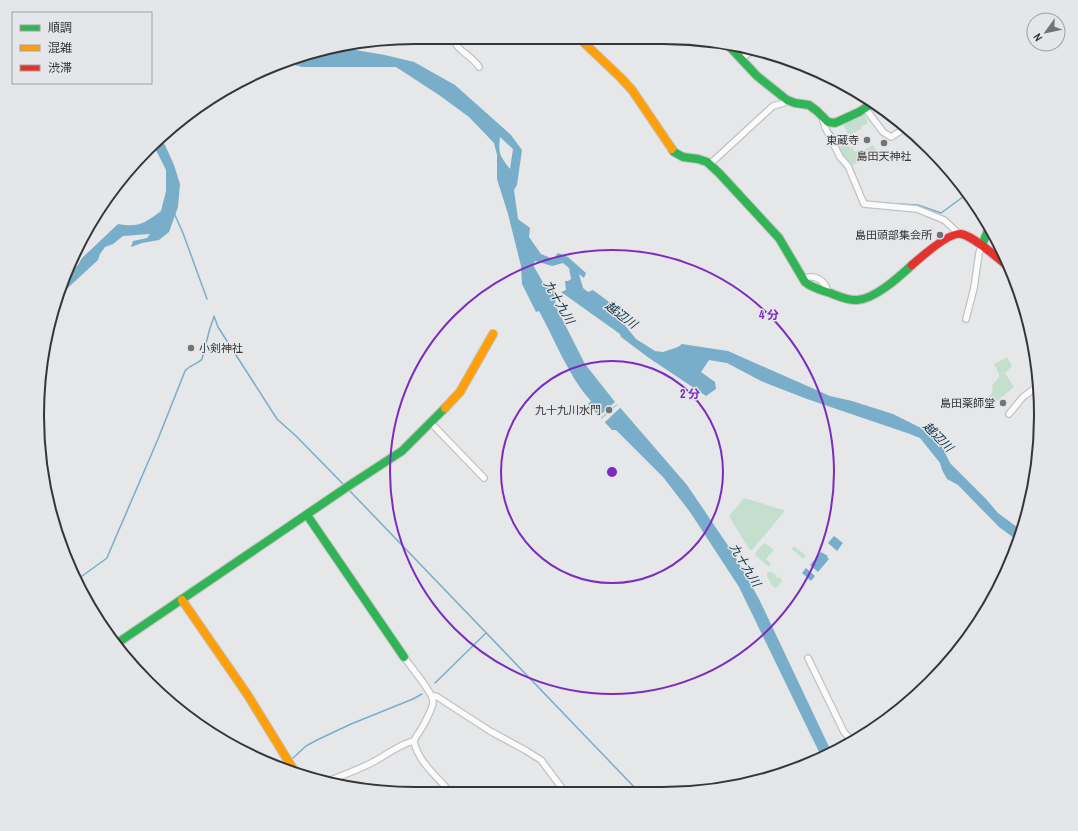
<svg xmlns="http://www.w3.org/2000/svg" width="1078" height="831" font-family="'Archivo Narrow','Noto Sans JP',sans-serif">
	<style>
		.green { fill: #c5dfcf }
		.water { fill: #79aeca; fill-rule: evenodd }
		.pier { fill: #e6e7e8 }
		.lines { fill: none; stroke-linecap: round; stroke-linejoin: round }
		.stream { stroke: #79aeca; stroke-width: 1.5 }
		.street-casing { stroke: #c1c2c3; stroke-width: 8 }
		.fast-casing { stroke: #c1c2c3; stroke-width: 10 }
		.slow-casing { stroke: #c1c2c3; stroke-width: 10 }
		.jam-casing { stroke: #c1c2c3; stroke-width: 10 }
		.street { stroke: #fbfbfc; stroke-width: 5.5 }
		.fast { stroke: #30b455; stroke-width: 8 }
		.slow { stroke: #ff9f0a; stroke-width: 8 }
		.jam { stroke: #e5322d; stroke-width: 8 }
		.ring { fill: none; stroke: #7b2cbf; stroke-width: 2 }
		.poi-dot { fill: #737475; stroke: #e5e6e9; stroke-width: 1.5 }
		.labels { text-anchor: middle; stroke-width: 3; stroke-linejoin: round; paint-order: stroke }
		.poi-label { font-size: 11px; fill: #353637; stroke: #e5e6e9; text-anchor: end }
		.water-label { font-size: 12px; font-style: italic; fill: #0a2d3e; stroke: #e5e6e9 }
		.rim { fill: none; stroke: #353637; stroke-width: 2 }
		.centre { fill: #7b2cbf; stroke: #e5e6e9; stroke-width: 2 }
		.ring-label { font-size: 12px; text-anchor: middle; font-weight: bold; fill: #7b2cbf; stroke: #e5e6e9; stroke-width: 3; stroke-linejoin: round; paint-order: stroke }
	</style>
	<rect width="100%" height="100%" fill="#e6e7e8"/>
	<path class="green" d="M 863,112 L 868,123 L 861,127 L 862,128 L 849,136 L 842,122 Z
		M 844,139 L 850,148 L 852,147 L 855,152 L 859,149 L 861,152 L 873,145 L 876,150 L 853,165 L 843,155 L 838,142 Z
		M 1007,357 L 1012,366 L 1005,373 L 1014,387 L 992,405 L 987,397 C 993,394 993,391 992,385 C 1002,375 1000,376 994,364 Z
		M 744,498 L 784,510 L 784,512 L 752,550 L 749,549 L 729,516 Z
		M 765,543 L 774,550 L 766,559 L 771,564 L 769,567 L 756,556 L 755,553 L 763,544 Z
		M 793,547 L 795,547 L 805,555 L 805,558 L 802,558 L 793,550 L 792,549 Z
		M 768,572 L 771,572 L 777,575 L 776,577 L 778,578 L 779,577 L 781,579 L 782,581 L 776,588 L 773,587 L 767,576 L 767,574 Z"/>
	<path class="water" d="M 343,48 L 385,55 L 414,62 L 455,85 L 511,135 L 522,150 L 517,185 L 514,190 L 518,219 L 530,228 L 529,237 L 541,254 L 553,259 L 558,253 L 568,257 L 586,273 L 584,278 L 579,274 L 583,288 L 588,292 L 593,290 L 616,307 L 611,308 L 636,339 L 655,351 L 663,352 L 678,347 L 682,344 L 728,351 L 830,396 L 852,401 L 893,414 L 937,436 L 950,463 L 986,499 L 998,513 L 1021,530 L 1018,541 L 999,527 L 958,485 L 947,479 L 942,470 L 940,463 L 920,438 L 910,434 L 807,399 L 761,381 L 727,363 L 709,360 L 701,372 L 715,382 L 716,389 L 706,396 L 649,358 L 621,337 L 620,334 L 561,292 L 566,290 L 565,281 L 568,281 L 571,279 L 569,268 L 563,263 L 552,266 L 535,261 L 533,265 L 545,286 L 554,291 L 556,307 L 585,364 L 615,402 L 599,416 L 588,404 L 591,401 C 569,377 555,340 539,311 L 536,312 L 522,284 L 521,266 L 508,214 L 497,179 L 497,155 L 494,143 L 469,117 L 439,95 L 396,67 L 302,67 L 287,63 L 317,50 L 320,50 L 330,53 ZM 500,137 L 513,149 L 510,169 C 500,156 498,154 500,137 Z
		M 159,139 L 165,145 L 174,165 L 180,184 L 178,207 L 169,232 L 159,240 L 142,243 L 131,247 L 133,241 L 147,238 L 150,234 L 123,236 L 113,244 L 105,247 L 100,254 L 98,260 L 58,297 L 67,276 L 78,265 L 82,258 L 118,224 C 138,228 145,223 161,211 L 166,191 L 166,170 L 156,150 L 152,145 Z
		M 617,404 L 687,485 L 733,553 L 759,599 L 831,751 L 821,756 L 739,587 L 690,512 L 663,477 L 616,430 L 612,430 L 601,418 Z
		M 834,536 L 843,543 L 837,551 L 828,543 Z
		M 821,552 L 828,556 L 827,557 L 829,559 L 818,572 L 810,565 Z
		M 806,568 L 815,576 L 811,581 L 802,573 Z"/>
	<path class="pier" d="M 618,404 L 621,407 L 604,423 L 601,419 Z"/>
	<g class="lines">
		<path class="stream" d="M 828,128 L 833,134 L 841,153
			M 847,161 L 851,165 L 858,182
			M 880,203 L 918,205 L 941,213 L 967,194
			M 174,213 L 183,233 L 207,299
			M 214,316 L 218,327 L 277,419 L 296,436 L 344,485
			M 348,489 L 638,791
			M 78,579 L 107,558 L 109,553 L 158,439 L 185,371 C 190,365 198,364 202,359 L 210,328 L 214,317
			M 435,683 L 486,633
			M 293,758 L 306,746 L 317,740 L 351,724 L 413,699 L 422,694
			M 282,768 L 285,764"/>
		<g class="street-casing">
			<path id="street" d="M 456,37 C 456,39 455,42 456,44 C 457,49 474,58 479,67
				M 741,59 L 754,49
				M 865,108 L 883,132 L 891,137 L 893,136 L 905,128
				M 822,117 L 825,127 L 840,157 L 848,166 L 864,204 L 917,209 L 944,220 L 955,230 L 957,234
				M 710,164 L 773,106 L 784,103 L 787,100
				M 803,279 C 814,273 825,280 828,292
				M 966,319 L 974,288 L 979,253 L 982,245
				M 1009,414 L 1023,397 L 1038,386
				M 431,423 L 484,478
				M 404,657 C 410,666 433,693 433,701 C 433,708 428,716 425,722 C 422,729 417,734 414,741 C 418,762 436,775 449,791
				M 808,658 L 844,732 L 852,741
				M 432,696 L 436,696 L 490,731 L 525,750 L 541,760 L 564,791
				M 328,781 C 344,775 360,769 375,761 C 386,755 402,743 414,741"/>
		</g>
		<g class="fast-casing">
			<path id="fast" d="M 728,45 L 757,76 L 787,100 L 795,103 L 809,105 L 817,111 L 828,122 L 835,123 L 859,112 L 873,103
				M 672,149 L 674,152 L 683,157 L 698,159 L 707,162 L 719,173 L 779,238 L 805,282 C 812,288 821,290 830,293 C 838,296 849,301 857,300 C 875,299 899,277 912,265
				M 982,245 L 989,228
				M 307,515 L 404,657
				M 116,644 L 350,485 L 402,451 L 445,408"/>
		</g>
		<g class="slow-casing">
			<path id="slow" d="M 578,37 L 621,78 L 632,90 L 672,149
				M 445,408 L 460,392 L 493,334
				M 182,600 L 247,694 L 295,772"/>
		</g>
		<g class="jam-casing">
			<path id="jam" d="M 912,265 C 921,257 949,232 961,234 C 974,236 1001,261 1012,270"/>
		</g>
		<use href="#street" class="street"/>
		<use href="#fast" class="fast"/>
		<use href="#slow" class="slow"/>
		<use href="#jam" class="jam"/>
	</g>
	<g class="ring">
		<circle cx="612" cy="472" r="111"/>
		<circle cx="612" cy="472" r="222"/>
	</g>
	<g class="poi-dot">
		<circle cx="867" cy="140" r="4"/>
		<circle cx="884" cy="143" r="4"/>
		<circle cx="940" cy="235" r="4"/>
		<circle cx="191" cy="348" r="4"/>
		<circle cx="1003" cy="403" r="4"/>
		<circle cx="609" cy="410" r="4"/>
	</g>
	<g class="labels">
		<g class="poi-label">
			<text x="859" y="144">東蔵寺</text>
			<text x="884" y="160" text-anchor="middle">島田天神社</text>
			<text x="932" y="239">島田頭部集会所</text>
			<text x="199" y="352" text-anchor="start">小剣神社</text>
			<text x="995" y="407">島田薬師堂</text>
			<text x="601" y="414">九十九川水門</text>
		</g>
		<g class="water-label">
			<text transform="translate(559 302) rotate(60)" y="4">九十九川</text>
			<text transform="translate(621 315) rotate(37)" y="4">越辺川</text>
			<text transform="translate(938 437) rotate(45)" y="4">越辺川</text>
			<text transform="translate(745 565) rotate(59)" y="4">九十九川</text>
		</g>
	</g>
	<path d="M0 0H1078V831H0ZM415 44H663A371 371 0 0 1 1034 415V416A371 371 0 0 1 663 787H415A371 371 0 0 1 44 416V415A371 371 0 0 1 415 44Z" fill="#e5e6e9" fill-rule="evenodd"/>
	<path class="rim" d="M415 44H663A371 371 0 0 1 1034 415V416A371 371 0 0 1 663 787H415A371 371 0 0 1 44 416V415A371 371 0 0 1 415 44Z"/>
	<circle cx="612" cy="472" r="6" class="centre"/>
	<g class="ring-label">
		<text x="769" y="319">4 分</text>
		<text x="690" y="398">2 分</text>
	</g>
	<rect x="12" y="12" width="140" height="72" fill="#e5e6e9" stroke="#9fa0a2"/>
	<rect x="20" y="25" width="20" height="6" fill="#30b455" stroke="#9fa0a2"/>
	<text x="48" y="32" font-size="12" fill="#353637">順調</text>
	<rect x="20" y="45" width="20" height="6" fill="#ff9f0a" stroke="#9fa0a2"/>
	<text x="48" y="52" font-size="12" fill="#353637">混雑</text>
	<rect x="20" y="65" width="20" height="6" fill="#e5322d" stroke="#9fa0a2"/>
	<text x="48" y="72" font-size="12" fill="#353637">渋滞</text>
	<g transform="translate(1046 32) rotate(237)"><circle r="19" fill="#e5e6e9" stroke="#9fa0a2"/>
	<path d="M0-3L7 15L0 10L-7 15Z" fill="#737475"/>
	<text y="-6" font-size="11" font-weight="bold" text-anchor="middle" fill="#353637">N</text>
	</g>
</svg>
